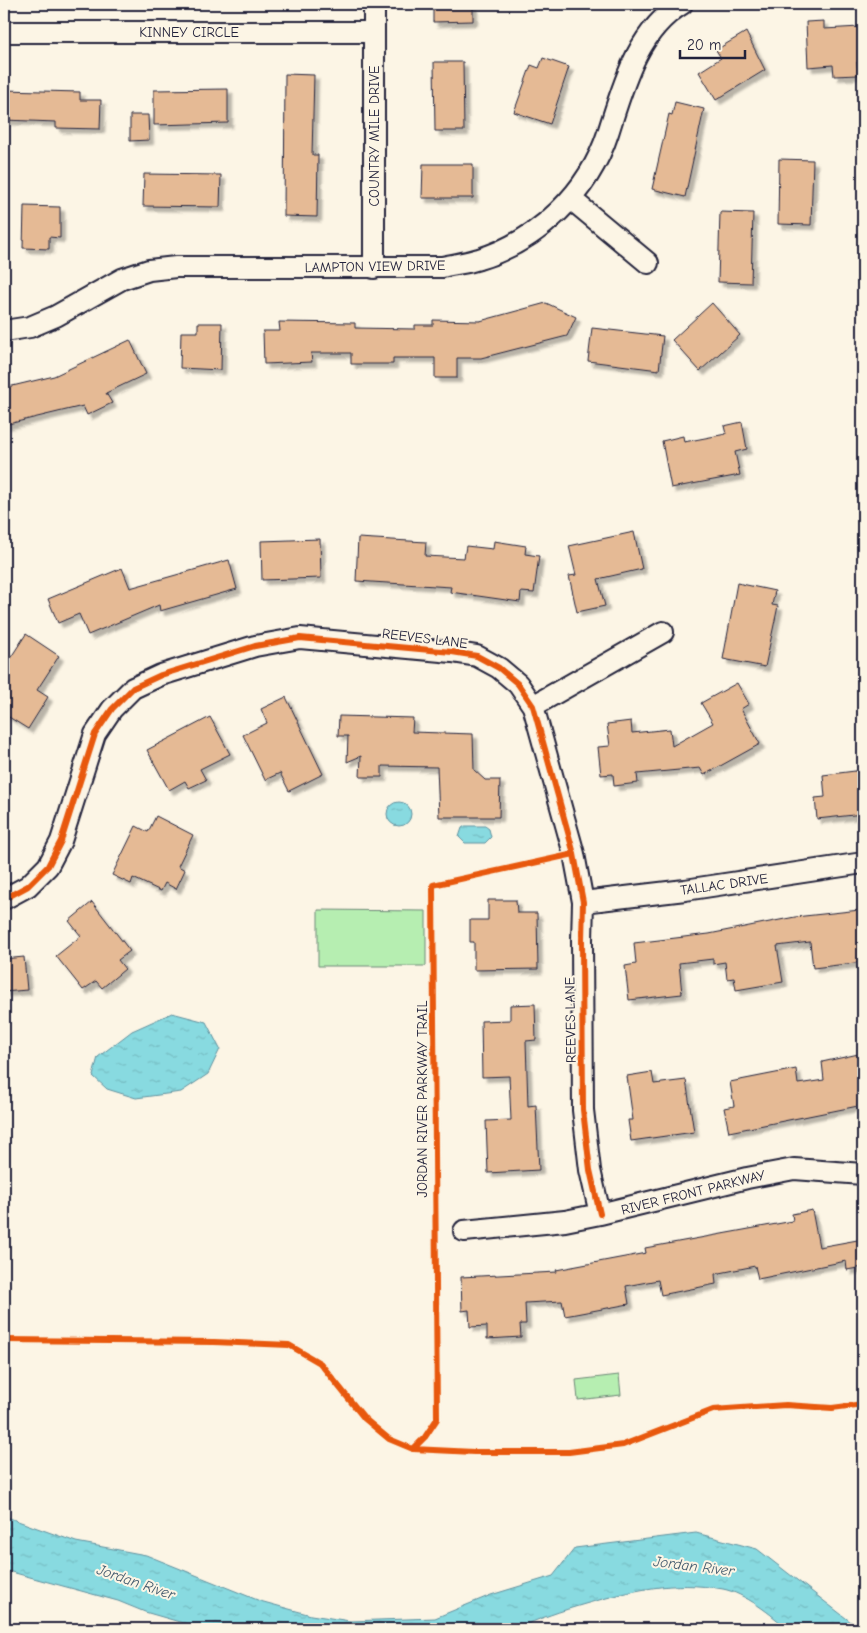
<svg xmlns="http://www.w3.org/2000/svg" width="867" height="1633" font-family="'Comic Neue',sans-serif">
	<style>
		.green { fill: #b6eeb1; stroke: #6c8876 }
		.water { fill: url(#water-ripples); stroke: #5f909e }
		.building { fill: #e5ba95; stroke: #22223b; filter: url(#shadow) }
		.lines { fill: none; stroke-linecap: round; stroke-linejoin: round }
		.minor-casing { stroke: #22223b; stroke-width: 24 }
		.minor { stroke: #fcf5e5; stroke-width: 20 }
		.cycleway-casing { stroke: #fcf5e5; stroke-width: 9 }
		.cycleway { stroke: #e8590c; stroke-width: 6 }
		.labels { text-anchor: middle; stroke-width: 4; stroke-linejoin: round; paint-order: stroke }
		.street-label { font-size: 14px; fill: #22223b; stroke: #fcf5e5 }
		.water-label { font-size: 15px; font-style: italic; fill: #41596d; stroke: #fcf5e5 }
	</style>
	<defs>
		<pattern id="water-ripples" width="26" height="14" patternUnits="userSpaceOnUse" patternTransform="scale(1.25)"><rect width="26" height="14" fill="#88dae0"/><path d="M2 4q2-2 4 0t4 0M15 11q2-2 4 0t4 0" fill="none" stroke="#75bbc1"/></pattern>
		<filter id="shadow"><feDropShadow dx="4.5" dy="4.5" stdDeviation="1" flood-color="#0004"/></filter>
	</defs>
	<rect width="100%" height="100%" fill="#fcf5e5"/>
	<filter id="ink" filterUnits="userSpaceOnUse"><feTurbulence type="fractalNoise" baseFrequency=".02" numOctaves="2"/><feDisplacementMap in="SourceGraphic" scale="10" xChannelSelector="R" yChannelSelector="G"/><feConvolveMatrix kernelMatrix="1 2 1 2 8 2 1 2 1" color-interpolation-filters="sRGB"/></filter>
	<g filter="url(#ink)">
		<path class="green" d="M 318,910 L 426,911 L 426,966 L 318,966 Z
			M 619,1375 L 621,1395 L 578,1400 L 576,1380 Z"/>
		<path class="water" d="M387 814a12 12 0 1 1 24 0a12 12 0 1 1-24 0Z
			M 465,826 L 485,826 L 489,829 L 491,837 L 485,843 L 465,843 L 459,837 L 462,828 Z
			M 172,1013 L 206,1022 L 220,1049 L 208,1074 L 181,1092 L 136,1098 L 107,1089 L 93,1076 L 98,1057 L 132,1031 Z
			M 4,1516 L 76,1542 L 146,1555 L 260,1601 L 311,1615 L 350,1621 L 435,1618 L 491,1595 L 553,1576 L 575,1548 L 696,1533 L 757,1549 L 860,1629 L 787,1629 C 773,1615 744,1593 723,1589 C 672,1580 634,1590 585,1604 C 561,1611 539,1618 517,1629 L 204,1629 L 145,1612 L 118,1601 L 4,1570 Z"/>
		<path class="building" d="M 433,4 L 473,4 L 473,21 L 433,22 Z
			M 824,21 L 824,29 L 860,27 L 862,62 L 857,62 L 858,75 L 834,76 L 833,65 L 808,67 L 806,22 Z
			M 746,32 L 765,70 L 716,100 L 699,72 L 721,58 L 716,50 Z
			M 543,58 L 569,67 L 550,124 L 514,112 L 531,65 L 539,68 Z
			M 434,62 L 463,62 L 464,131 L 435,131 Z
			M 285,74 L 314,75 L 312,155 L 318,155 L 317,217 L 284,216 Z
			M 228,89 L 228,123 L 154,125 L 154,90 Z
			M 4,90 L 80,92 L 80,100 L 101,100 L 100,129 L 56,128 L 56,122 L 4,120 Z
			M 675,102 L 704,109 L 685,197 L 652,189 L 669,114 L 672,115 Z
			M 130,115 L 148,115 L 149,140 L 130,141 Z
			M 779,159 L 813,160 L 811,225 L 778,224 Z
			M 423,164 L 473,164 L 473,198 L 422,198 Z
			M 144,174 L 221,175 L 220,207 L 143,206 Z
			M 24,206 L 60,207 L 60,238 L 49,237 L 49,249 L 23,248 Z
			M 720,212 L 753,213 L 751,283 L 718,282 Z
			M 546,303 L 576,317 L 567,336 L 481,358 L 457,358 L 457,378 L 435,378 L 435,358 L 393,358 L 393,364 L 351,364 L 351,353 L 311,353 L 312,362 L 264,364 L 263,331 L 280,331 L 279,322 L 355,323 L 355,328 L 415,329 L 415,325 L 433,325 L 433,320 L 480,321 Z
			M 712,303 L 740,335 L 700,371 L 672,340 Z
			M 198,323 L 222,323 L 221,370 L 180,368 L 181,332 L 198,332 Z
			M 592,328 L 663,336 L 659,370 L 588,361 Z
			M 130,340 L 146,374 L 106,393 L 112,403 L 87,415 L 83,406 L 4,425 L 4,388 L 54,376 Z
			M 742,422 L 747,449 L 735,452 L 740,475 L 671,488 L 662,441 L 683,436 L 684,442 L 726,434 L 724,426 Z
			M 634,532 L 642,569 L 598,579 L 605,606 L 577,612 L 569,576 L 576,575 L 569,546 Z
			M 358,538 L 426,542 L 425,556 L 464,558 L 466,546 L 493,549 L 494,541 L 526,546 L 525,554 L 539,556 L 534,593 L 521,592 L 520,602 L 450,592 L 451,587 L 356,581 Z
			M 320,539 L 321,578 L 262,580 L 261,541 Z
			M 229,560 L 237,589 L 160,611 L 159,605 L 88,635 L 79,614 L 58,623 L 48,599 L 122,568 L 130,588 Z
			M 737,583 L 775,591 L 772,605 L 778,606 L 765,667 L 723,659 Z
			M 26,634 L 59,656 L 37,690 L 48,697 L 28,729 L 4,714 L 4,668 Z
			M 737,683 L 749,704 L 741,709 L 760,744 L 704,775 L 700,768 L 637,774 L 638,783 L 614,786 L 613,774 L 601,775 L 598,747 L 610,746 L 607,724 L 631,721 L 632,733 L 670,729 L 672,746 L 713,723 L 701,703 Z
			M 286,697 L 323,774 L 289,791 L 280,773 L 265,780 L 243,735 L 267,723 L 261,709 Z
			M 339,716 L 413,718 L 412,732 L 473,734 L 474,770 L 485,780 L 500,780 L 499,817 L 439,817 L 437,767 L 382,766 L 382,777 L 360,777 L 361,756 L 347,762 L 348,736 L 338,736 Z
			M 210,717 L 230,754 L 200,769 L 206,780 L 189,788 L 185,781 L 169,790 L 147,750 Z
			M 863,770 L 863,814 L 817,819 L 815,798 L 825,797 L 823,775 Z
			M 156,816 L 193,835 L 178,866 L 185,870 L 176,889 L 165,883 L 161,891 L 133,878 L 131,884 L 112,875 L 136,826 L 148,832 Z
			M 488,900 L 516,900 L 517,913 L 537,913 L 538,969 L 474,970 L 474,942 L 470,942 L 470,920 L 488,920 Z
			M 92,902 L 130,951 L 118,960 L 125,969 L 102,988 L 96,981 L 83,990 L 56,956 L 81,936 L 69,921 Z
			M 860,910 L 863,962 L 813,968 L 810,942 L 777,946 L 783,982 L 736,990 L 734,978 L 727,979 L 725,962 L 713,964 L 713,959 L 679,963 L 682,994 L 629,1000 L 625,966 L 636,964 L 634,943 L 709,934 L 795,917 Z
			M 24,957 L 27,990 L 4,992 L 4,959 Z
			M 535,1004 L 536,1040 L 526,1041 L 528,1106 L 536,1105 L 539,1170 L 488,1173 L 486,1121 L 511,1120 L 509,1076 L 482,1077 L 481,1021 L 510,1020 L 510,1005 Z
			M 863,1053 L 863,1105 L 729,1132 L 724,1108 L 734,1106 L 730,1082 L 796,1069 L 798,1084 L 824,1080 L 822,1062 Z
			M 652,1072 L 654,1084 L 686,1080 L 694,1132 L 631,1141 L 628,1120 L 633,1120 L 627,1076 Z
			M 812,1210 L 819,1247 L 863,1239 L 863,1267 L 847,1270 L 846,1261 L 758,1279 L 755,1266 L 715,1274 L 716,1284 L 661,1295 L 658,1280 L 626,1286 L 629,1304 L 565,1316 L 562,1301 L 525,1303 L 526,1324 L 520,1324 L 521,1337 L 487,1339 L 487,1326 L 470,1327 L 469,1310 L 462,1311 L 461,1277 L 557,1272 L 556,1270 L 646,1253 L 645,1248 L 793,1221 L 792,1214 Z"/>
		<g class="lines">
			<g class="minor-casing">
				<path id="minor" d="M 374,4 L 374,268
					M 4,32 L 374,32
					M 571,199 L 648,263
					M 4,331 L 30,327 L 56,316 L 122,279 L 149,270 L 176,267 L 442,267 C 454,264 467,263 479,259 C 538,241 589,192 608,133 C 623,86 637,31 682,4
					M 533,706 L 663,632
					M 4,899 L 28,886 L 48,866 L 61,841 L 95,734 L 112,709 L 133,688 L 161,675 L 255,646 L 300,638 L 452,652 L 477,656 L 499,668 L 518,684 L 533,706 L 574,854 L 583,902 L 582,940 L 583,1110 L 590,1170 L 600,1214
					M 583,902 L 685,890 L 863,863
					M 464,1231 L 565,1221 L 600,1214 L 747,1178 L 794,1169 L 863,1174"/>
			</g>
			<use href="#minor" class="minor"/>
			<g class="cycleway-casing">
				<path id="cycleway" d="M 4,899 L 28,886 L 48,866 L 61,841 L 95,734 L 112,709 L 133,688 L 161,675 L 255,646 L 300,638 L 452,652 L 477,656 L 499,668 L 518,684 L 533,706 L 574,854 L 583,902 L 582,940 L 583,1110 L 590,1170 L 600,1214
					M 4,1340 L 214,1342 L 289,1345 L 320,1363 L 365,1419 L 389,1439 L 413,1449 L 425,1437 L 437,1419 L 433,885 L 574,854
					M 413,1449 L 474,1452 L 569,1452 L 623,1445 L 713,1410 L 786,1405 L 832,1408 L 863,1404"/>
			</g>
			<use href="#cycleway" class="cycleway"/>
		</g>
	</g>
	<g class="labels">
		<g class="street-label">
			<text x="189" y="37">KINNEY CIRCLE</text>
			<text transform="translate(374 136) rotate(-90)" y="5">COUNTRY MILE DRIVE</text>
			<text transform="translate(375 266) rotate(-1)" y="5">LAMPTON VIEW DRIVE</text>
			<text transform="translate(425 638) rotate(7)" y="5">REEVES LANE</text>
			<text transform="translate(724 884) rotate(-8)" y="5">TALLAC DRIVE</text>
			<text transform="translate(570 1020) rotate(-91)" y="5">REEVES LANE</text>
			<text transform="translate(422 1099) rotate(-90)" y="5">JORDAN RIVER PARKWAY TRAIL</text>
			<text transform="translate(693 1192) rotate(-14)" y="5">RIVER FRONT PARKWAY</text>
		</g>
		<g class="water-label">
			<text transform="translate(694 1566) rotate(7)" y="5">Jordan River</text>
			<text transform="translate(136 1582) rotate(19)" y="5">Jordan River</text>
		</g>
	</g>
	<rect width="867" height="1633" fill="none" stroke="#fcf5e5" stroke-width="20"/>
	<rect x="10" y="10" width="847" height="1613" fill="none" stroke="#22223b" stroke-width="2" filter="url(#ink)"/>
	<path d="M680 50v8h65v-8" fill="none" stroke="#22223b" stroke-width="2.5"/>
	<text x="687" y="50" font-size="15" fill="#22223b" stroke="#fcf5e5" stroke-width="4" paint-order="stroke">20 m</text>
</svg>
